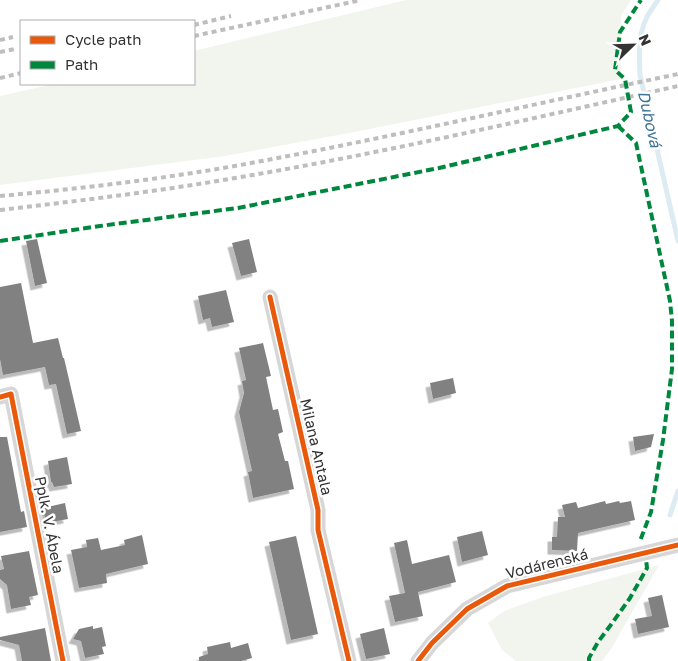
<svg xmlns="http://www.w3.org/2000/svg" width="678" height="661" font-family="'Golos Text',sans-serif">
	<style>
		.green { fill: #f1f5ed }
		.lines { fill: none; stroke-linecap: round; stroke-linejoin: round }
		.stream { stroke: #ddebf3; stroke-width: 5 }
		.building { fill: #818181; filter: url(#shadow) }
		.minor { stroke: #d7d7d7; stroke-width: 15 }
		.rail { stroke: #bebebe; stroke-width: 4; stroke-dasharray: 5 4; stroke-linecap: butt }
		.quiet { stroke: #00873e; stroke-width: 4; stroke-dasharray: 8 4; stroke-linecap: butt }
		.cycleway-casing { stroke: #fff; stroke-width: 8 }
		.cycleway { stroke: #e8590c; stroke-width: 5 }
		.labels { text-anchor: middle; stroke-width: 5; stroke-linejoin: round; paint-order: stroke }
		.street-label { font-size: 15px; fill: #333; stroke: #fff }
		.water-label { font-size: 16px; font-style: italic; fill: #3f7597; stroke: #fff }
	</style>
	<defs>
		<filter id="shadow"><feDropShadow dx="-4.5" dy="4.5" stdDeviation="0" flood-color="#0004"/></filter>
	</defs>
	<rect width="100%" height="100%" fill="#fff"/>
	<path class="green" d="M 406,0 L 631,0 L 621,16 L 621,79 L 349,133 L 225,156 L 0,185 L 0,96 L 54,84 L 194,84 L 194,51 Z
		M 659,565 L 611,649 L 602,661 L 516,661 L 502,650 L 488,623 L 504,611 L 546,596 Z"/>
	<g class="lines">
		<path class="stream" d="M 658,0 C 655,5 650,11 647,17 C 638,35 639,55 640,75 L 678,241
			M 670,515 L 678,491"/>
	</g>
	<path class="building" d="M 37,239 L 47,283 L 35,286 L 26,241 Z
		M 249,239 L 257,272 L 241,276 L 232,243 Z
		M 21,283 L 33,343 L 58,338 L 63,358 L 64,358 L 81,431 L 67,434 L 56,384 L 49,385 L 45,367 L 3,375 L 0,359 L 0,287 Z
		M 226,290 L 234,322 L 212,327 L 210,318 L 203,320 L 198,296 Z
		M 263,343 L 271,376 L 266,377 L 273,410 L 278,409 L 283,432 L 278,434 L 285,461 L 288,461 L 294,489 L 253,498 L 248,472 L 252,471 L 239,412 L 244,393 L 242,381 L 246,380 L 239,348 Z
		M 453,378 L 456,393 L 433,399 L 430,383 Z
		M 654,434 L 651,447 L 635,451 L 633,437 Z
		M 0,437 L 7,437 L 21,512 L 24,511 L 27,527 L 0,532 Z
		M 67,457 L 72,484 L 54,487 L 52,482 L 51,482 L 48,461 Z
		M 605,501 L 606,504 L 619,501 L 620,503 L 631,501 L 635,520 L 578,533 L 577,551 L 552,550 L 552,537 L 557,537 L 558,517 L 565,517 L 562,505 L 576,502 L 578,508 Z
		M 65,503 L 68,519 L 46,523 L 43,508 Z
		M 482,531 L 488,555 L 462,562 L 457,537 Z
		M 142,535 L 148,564 L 106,574 L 107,583 L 79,588 L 71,550 L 87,547 L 86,540 L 98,538 L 101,550 L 125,545 L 124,540 Z
		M 296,536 L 318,634 L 291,640 L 269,542 Z
		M 407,540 L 412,564 L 449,555 L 456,582 L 418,592 L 423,616 L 395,622 L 389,596 L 405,593 L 394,543 Z
		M 29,551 L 38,595 L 29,597 L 31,605 L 11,609 L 7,585 L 0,579 L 0,570 L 4,569 L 1,556 Z
		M 662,595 L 669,627 L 638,634 L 635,619 L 652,616 L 648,598 Z
		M 93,626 L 93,629 L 102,627 L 106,646 L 102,647 L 104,654 L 85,658 L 81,641 L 73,639 L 79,629 Z
		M 45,628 L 51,661 L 22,661 L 19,645 L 0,640 L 0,637 Z
		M 384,628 L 390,654 L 366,659 L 360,634 Z
		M 230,642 L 231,648 L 248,643 L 252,658 L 241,661 L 199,661 L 199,657 L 208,654 L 207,647 Z"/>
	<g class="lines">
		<path class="minor" d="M 270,297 L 318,510 L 318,530 L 349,661
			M 0,397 L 11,394 L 63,661
			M 418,661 L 432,643 L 467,609 L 507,586 L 678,545"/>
		<path class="rail" d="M 194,25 L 231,16
			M 194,36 L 361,0
			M 0,40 L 13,37
			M 0,52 L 15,49
			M 0,78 L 21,73
			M 0,196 C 77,189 153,180 229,167 C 380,140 528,105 678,74
			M 0,210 C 77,201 153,192 229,179 C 380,154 529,119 678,86"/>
		<path class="quiet" d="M 618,126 L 636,143 L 670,301 L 672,321 L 672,369 L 663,440 L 651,512 L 640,541
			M 0,241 L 100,226 L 238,208 L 439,168 L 618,126 L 631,112 L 625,79 L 615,70 L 620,32 L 641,0
			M 589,661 L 589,658 L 598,642 L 610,626 L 630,598 L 647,568 L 646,559"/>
		<g class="cycleway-casing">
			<path id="cycleway" d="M 270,297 L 318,510 L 318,530 L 349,661
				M 0,397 L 11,394 L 63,661
				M 418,661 L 432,643 L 467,609 L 507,586 L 678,545"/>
		</g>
		<use href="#cycleway" class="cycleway"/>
	</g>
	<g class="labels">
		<g class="street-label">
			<text transform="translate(316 447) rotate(77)" y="5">Milana Antala</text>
			<text transform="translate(49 525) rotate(79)" y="5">Pplk. V. Ábela</text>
			<text transform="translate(547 564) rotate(-14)" y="5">Vodárenská</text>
		</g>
		<g class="water-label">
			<text transform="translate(650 119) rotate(77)" y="6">Dubová</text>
		</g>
	</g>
	<rect x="20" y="20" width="175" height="65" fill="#ffffff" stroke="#adadad"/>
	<rect x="30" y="36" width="25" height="8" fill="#e8590c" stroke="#adadad"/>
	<text x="65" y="45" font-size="15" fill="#333333">Cycle path</text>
	<rect x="30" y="61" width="25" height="8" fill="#00873e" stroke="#adadad"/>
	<text x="65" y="70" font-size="15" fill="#333333">Path</text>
	<g transform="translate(633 45) rotate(67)" stroke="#ffffff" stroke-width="4" paint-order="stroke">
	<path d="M0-4L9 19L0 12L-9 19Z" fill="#333333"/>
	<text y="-8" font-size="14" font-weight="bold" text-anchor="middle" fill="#333333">N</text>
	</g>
</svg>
